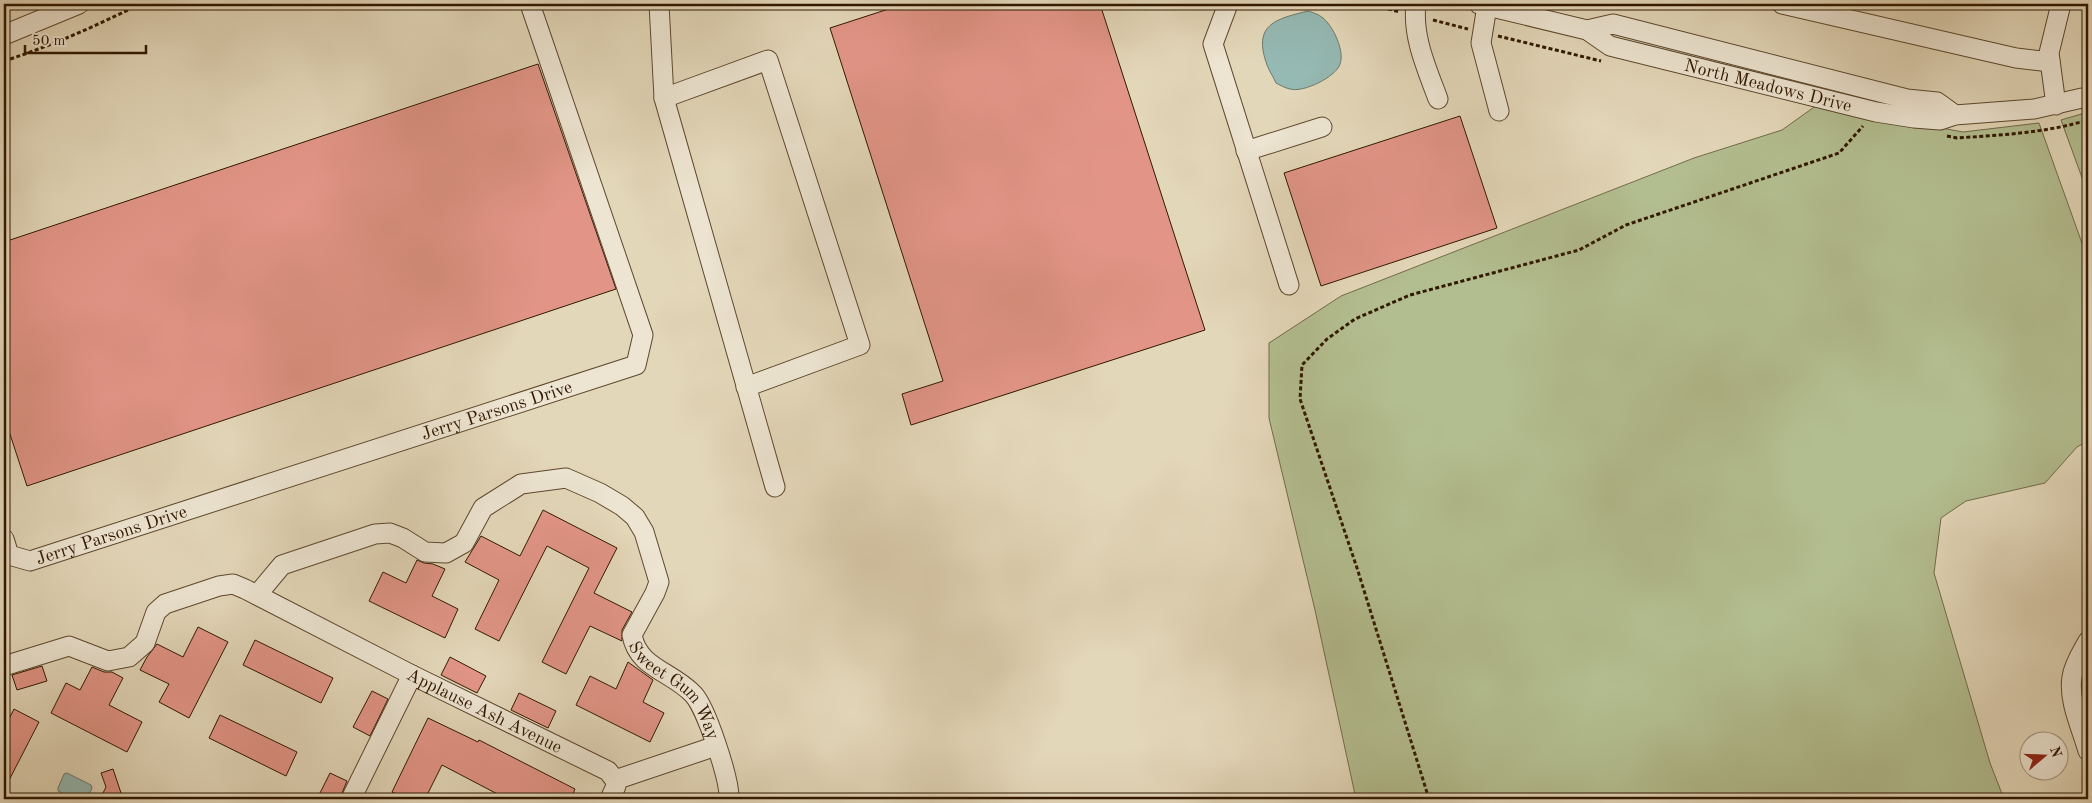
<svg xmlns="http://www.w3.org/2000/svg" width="2092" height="803" viewBox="0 0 2092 803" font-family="'Old Standard TT',serif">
<rect width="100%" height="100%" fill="#e3d7b9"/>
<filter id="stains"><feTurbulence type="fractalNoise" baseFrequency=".004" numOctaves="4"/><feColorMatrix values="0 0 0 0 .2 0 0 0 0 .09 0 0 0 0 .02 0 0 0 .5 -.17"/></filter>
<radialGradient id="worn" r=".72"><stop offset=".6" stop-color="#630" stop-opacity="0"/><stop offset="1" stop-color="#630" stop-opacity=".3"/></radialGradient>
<g fill="#b3be90" stroke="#726b48">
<polygon points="1817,105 1963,132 2039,123 2088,260 2088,441 2077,447 2045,483 1966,501 1941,518 1934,573 1990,763 2004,799 1356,799 1315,610 1269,418 1269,343 1341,296 1694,158 1782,130"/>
<polygon points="2088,112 2088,194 2061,120"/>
</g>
<g fill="#95b9b3" stroke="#6d796b">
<path d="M1308,11c6,2 10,3 15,7 10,8 22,33 17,46 -4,13 -37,29 -50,25 -5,-1 -10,-4 -14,-6 -3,-7 -7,-12 -9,-18 -15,-41 9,-46 41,-54z"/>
<polygon points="67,773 91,785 92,788 87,799 75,799 58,791 58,788 64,774"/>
</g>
<g fill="#e29587" stroke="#311800">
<polygon points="904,4 1100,4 1205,330 911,425 902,394 943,381 830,28"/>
<polygon points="538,64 616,289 27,486 4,416 4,242"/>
<polygon points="1460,116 1497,228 1321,286 1284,173"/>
<polygon points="543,510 617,548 594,593 632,612 622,630 622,641 590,626 566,674 542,662 589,568 547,546 499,641 475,629 499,580 465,562 481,536 520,556"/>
<polygon points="417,560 424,563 433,564 445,569 432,596 458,609 445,638 369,601 383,572 406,583"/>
<polygon points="198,627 228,642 189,718 159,702 169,684 140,670 147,657 157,644 183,657"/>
<polygon points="255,640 333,678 321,703 243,665"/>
<polygon points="450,657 486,676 477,693 441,675"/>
<polygon points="628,662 653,680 643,702 664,713 650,742 576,705 590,676 616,689"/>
<polygon points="42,666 47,681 17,690 12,675"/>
<polygon points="92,667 104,672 112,672 123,678 109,705 142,722 127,752 51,713 66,683 80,690"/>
<polygon points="372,691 388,699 370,736 353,727"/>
<polygon points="519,693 556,711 548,728 511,710"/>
<polygon points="14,709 39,722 4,790 4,729"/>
<polygon points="220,715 297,752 286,776 209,738"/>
<polygon points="428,718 478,742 479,740 575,789 571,799 507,799 442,765 425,799 407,799 392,792"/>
<polygon points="113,769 123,799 100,799 106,787 101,773"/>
<polygon points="330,773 347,781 340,798 317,799"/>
</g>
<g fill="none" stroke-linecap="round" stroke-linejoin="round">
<g stroke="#5e482e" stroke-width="21">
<g id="minor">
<polyline points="659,4 664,98 775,487"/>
<polyline points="1228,4 1213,44 1289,285"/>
<path d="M1416,4c-4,33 11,65 22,95"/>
<path id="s1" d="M1479,4l108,26 23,16 266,66 38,6 26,2 15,-5 79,-6 48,-11h6"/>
<polyline points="1782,4 2016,58 2050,62"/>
<polyline points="1487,6 1481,43 1499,111"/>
<polyline points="1587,30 1613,24 1907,99 1937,102 1955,115"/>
<polyline points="4,35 79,4"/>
<polyline points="664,98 768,60 860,345 746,387"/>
<polyline points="2056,105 2049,53 2061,4"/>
<polyline points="1246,151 1322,127"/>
<path id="s2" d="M4,539l5,16 21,6 606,-196 7,-30 -113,-331"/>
<path id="s3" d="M257,595l25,-30 93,-31 15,-1 13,5 22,14 21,1 18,-10 19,-35 38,-24 45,-6 34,15 22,13 13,11 9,15 15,50 -4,11 -23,42c6,33 39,36 61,59 13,13 37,86 36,105"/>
<path d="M2088,641c-6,11 -14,23 -16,36 -4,24 10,52 16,74"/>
<path id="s4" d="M4,666l65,-20 39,15 21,-4 16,-14 11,-31 9,-8 54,-18 14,-2 12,5 167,86 196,96 7,9"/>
<polyline points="615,780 716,746"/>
<polyline points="351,799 412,675"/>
<polyline points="610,799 616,786 615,780"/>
</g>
</g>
<g stroke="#311800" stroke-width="3" stroke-dasharray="4 2.5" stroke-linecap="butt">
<polyline points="1369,4 1400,12"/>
<polyline points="1433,20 1468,29"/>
<polyline points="1498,36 1601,61"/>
<path d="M4,61c47,-15 92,-35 136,-57"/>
<path d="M1947,136l10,2c44,-3 88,-5 131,-18"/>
<polyline points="1429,799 1357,568 1300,399 1302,365 1327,339 1355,319 1410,295 1579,250 1626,225 1839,153 1863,126"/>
</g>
<use href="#minor" stroke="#ede5d2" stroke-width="19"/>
</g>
<g text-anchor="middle" stroke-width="4" stroke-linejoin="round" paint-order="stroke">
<g font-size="18" fill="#311800" stroke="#ede5d2">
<text dy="6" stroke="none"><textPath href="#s1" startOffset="302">North Meadows Drive</textPath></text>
<text dy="6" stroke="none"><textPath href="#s2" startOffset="529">Jerry Parsons Drive</textPath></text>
<text dy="6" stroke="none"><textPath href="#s2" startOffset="124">Jerry Parsons Drive</textPath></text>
<text dy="6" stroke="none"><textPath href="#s3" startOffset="645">Sweet Gum Way</textPath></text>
<text dy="6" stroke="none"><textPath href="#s4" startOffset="550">Applause Ash Avenue</textPath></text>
</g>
</g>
<rect width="2092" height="803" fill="none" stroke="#e3d7b9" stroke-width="20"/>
<rect x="5" y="5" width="2082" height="793" fill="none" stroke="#311800" stroke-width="2.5"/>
<rect x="10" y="10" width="2072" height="783" fill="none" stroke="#311800"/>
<g transform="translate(2044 756) rotate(71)"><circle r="24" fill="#ede5d2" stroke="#a2937e"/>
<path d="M0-4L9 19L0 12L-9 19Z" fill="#8f2418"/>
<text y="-8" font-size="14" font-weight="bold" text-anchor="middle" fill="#311800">N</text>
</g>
<path d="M25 45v8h121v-8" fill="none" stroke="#311800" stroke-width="2.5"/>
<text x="32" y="45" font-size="15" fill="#311800" stroke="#ede5d2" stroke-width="4" paint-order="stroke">50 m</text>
<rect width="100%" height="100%" filter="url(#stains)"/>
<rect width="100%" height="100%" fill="url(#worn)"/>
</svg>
